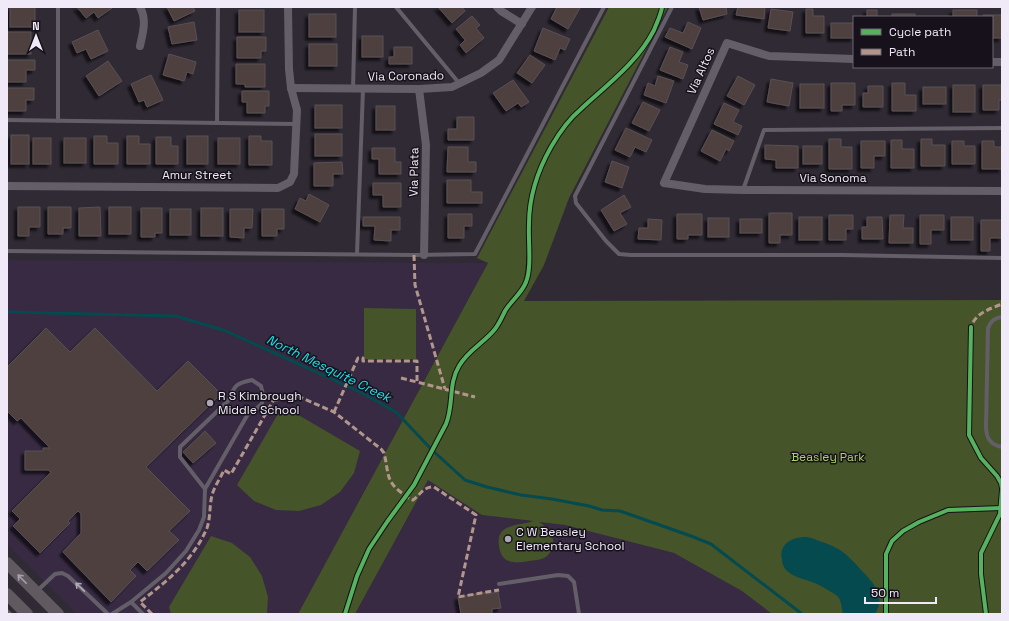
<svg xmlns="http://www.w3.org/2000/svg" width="1009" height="621" viewBox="0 0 1009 621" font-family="'Space Grotesk',sans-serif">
<defs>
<filter id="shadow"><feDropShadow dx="-3.5" dy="3.5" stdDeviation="1" flood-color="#0009"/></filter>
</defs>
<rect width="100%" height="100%" fill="#302a35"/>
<g fill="#372a42">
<polygon points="7,260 488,263 298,614 77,614 7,544"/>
<polygon points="428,479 482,515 565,525 674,553 742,591 772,614 355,614"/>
</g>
<g fill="#465429">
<path d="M609,7h59l-99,191 -25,67 -20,36 478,-1v314h-230l-30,-23 -68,-38 -109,-28 -26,-3c13,7 22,25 5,36 -4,2 -10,2 -15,3 -14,3 -28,3 -30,-15 -4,-23 21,-20 34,-25l-51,-6 -54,-35 -73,134h-57l190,-351 -11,-5z"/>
<polygon points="364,308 416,309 416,359 364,359"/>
<polygon points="290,410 360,451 354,473 340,492 321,505 299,511 276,510 254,501 237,485 279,412"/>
<polygon points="211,536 232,543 250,557 262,576 268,597 267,614 171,614 169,607"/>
</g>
<path fill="#044a4f" d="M804,537c6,0 10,2 15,4 22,7 28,13 43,30 12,12 24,26 13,43h-32c-2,-7 -1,-15 -7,-19 -6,-4 -13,-8 -19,-11 -12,-6 -35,-7 -35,-25 -1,-3 -1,-6 0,-9 4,-10 12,-12 22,-13z"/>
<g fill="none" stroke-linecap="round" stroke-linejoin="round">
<polyline stroke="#044a4f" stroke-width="3" points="7,312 176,316 226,331 360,392 396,412 431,449 465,480 487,487 521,495 552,499 589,506 602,510 620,511 691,536 711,544 802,614"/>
</g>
<g fill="#4f4040" stroke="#595053" filter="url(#shadow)">
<rect x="10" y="7" width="25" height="20"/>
<polygon points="77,7 111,7 112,8 98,18 94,12 86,18"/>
<polygon points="167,7 193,7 195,11 174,21"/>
<polygon points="438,7 462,7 465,11 452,23"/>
<polygon points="557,7 577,7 580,8 568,29 551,19"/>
<polygon points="699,7 726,7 727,14 703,20"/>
<polygon points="738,7 765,7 764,19 736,15"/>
<polygon points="771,9 793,12 790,31 768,28"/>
<polygon points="806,9 813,9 813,16 824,16 824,33 806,33"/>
<rect x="239" y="10" width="25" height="22"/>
<rect x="867" y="10" width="10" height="7"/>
<rect x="953" y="10" width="24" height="7"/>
<rect x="309" y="14" width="27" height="23"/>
<rect x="892" y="14" width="23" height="3"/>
<polygon points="983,15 1002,15 1002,38 992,38 992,17 983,17"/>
<polygon points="472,16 480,25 476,28 484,38 466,53 460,45 465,40 456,29"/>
<polygon points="194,22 197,40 172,44 168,27"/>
<polygon points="688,22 701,28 692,49 665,37 670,28 683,33"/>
<rect x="831" y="23" width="23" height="15"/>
<polygon points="543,28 570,39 565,50 560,48 555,60 534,51"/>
<polygon points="98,30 108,51 91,59 86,49 77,53 72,42"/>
<rect x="7" y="32" width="24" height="22"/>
<rect x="362" y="36" width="21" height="21"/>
<polygon points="237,37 266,37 266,51 261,51 261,58 237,58"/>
<rect x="309" y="44" width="28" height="22"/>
<polygon points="394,47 412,47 412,64 389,64 389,57 394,57"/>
<polygon points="670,47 683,52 679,62 688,65 683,79 660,70"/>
<polygon points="169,54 196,62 193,74 187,72 184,81 163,75"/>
<polygon points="530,55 545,65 532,83 517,73"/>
<polygon points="7,60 35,60 35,70 26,70 26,82 7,82"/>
<polygon points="108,61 122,81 99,96 86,76"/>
<polygon points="236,64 265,64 265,87 245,87 245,84 236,84"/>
<polygon points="151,75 163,100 147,107 144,100 139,102 131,84"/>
<polygon points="658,76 674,81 666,103 644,95 648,83 655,86"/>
<polygon points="738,76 755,85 744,105 727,96"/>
<polygon points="771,79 793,83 789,106 767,102"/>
<polygon points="513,80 529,102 521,107 518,103 506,111 493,93"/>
<polygon points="831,83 855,83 855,105 842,105 842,111 831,111"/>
<polygon points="892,83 905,83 905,95 916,95 916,111 892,111"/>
<rect x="800" y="84" width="24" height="24"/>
<rect x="953" y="85" width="22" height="27"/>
<polygon points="983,85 1002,85 1002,100 999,100 999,110 983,110"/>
<polygon points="868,86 883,86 883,107 863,107 863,93 868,93"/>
<rect x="923" y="87" width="23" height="17"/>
<polygon points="7,88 34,88 34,100 26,100 26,111 7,111"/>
<polygon points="242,91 269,91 269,106 265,106 265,113 247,113 247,102 242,102"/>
<polygon points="643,102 660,110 649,131 632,123"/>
<polygon points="724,103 739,110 733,122 742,126 738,135 714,124"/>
<rect x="315" y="105" width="27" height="23"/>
<rect x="376" y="106" width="19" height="24"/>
<polygon points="457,117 474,117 474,140 448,140 448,129 457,129"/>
<polygon points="626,128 652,140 646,152 635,147 630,157 615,150"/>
<polygon points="712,130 734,141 729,151 726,149 720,161 701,151"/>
<rect x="315" y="134" width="27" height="22"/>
<rect x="11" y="135" width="18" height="29"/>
<polygon points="94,136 107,136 107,143 118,143 118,164 94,164"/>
<polygon points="127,136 139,136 139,144 150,144 150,164 127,164"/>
<rect x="187" y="136" width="21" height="28"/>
<polygon points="249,136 261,136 261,141 272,141 272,165 249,165"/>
<polygon points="156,137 171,137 171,146 178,146 178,164 156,164"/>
<rect x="33" y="138" width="18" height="26"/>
<rect x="64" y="138" width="22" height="25"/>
<rect x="218" y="138" width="22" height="26"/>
<polygon points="829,139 841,139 841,147 852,147 852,169 829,169"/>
<polygon points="921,139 932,139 932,145 945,145 945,166 921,166"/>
<polygon points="891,140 902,140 902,149 914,149 914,168 891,168"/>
<polygon points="861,141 885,141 885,156 874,156 874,168 861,168"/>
<polygon points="952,141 964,141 964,146 975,146 975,164 952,164"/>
<polygon points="982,141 994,141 994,147 1002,147 1002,169 982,169"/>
<polygon points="765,145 798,146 798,168 776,168 776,160 765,159"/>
<rect x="803" y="146" width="19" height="18"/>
<polygon points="448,147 468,147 468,162 476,162 476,172 447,172"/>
<polygon points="372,148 395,148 395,162 401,162 401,174 379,174 379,159 372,159"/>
<polygon points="612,161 629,167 622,188 605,182"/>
<polygon points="342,162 343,174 333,174 333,186 314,186 314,163"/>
<polygon points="447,180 471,180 471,192 482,192 482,203 447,203"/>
<polygon points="373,183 401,183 401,207 383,207 383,195 373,195"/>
<polygon points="309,194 329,205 320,222 295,209 300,198 306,201"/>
<polygon points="624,195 631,207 620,213 627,224 614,231 601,210"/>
<polygon points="18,207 40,207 40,227 29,227 29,236 18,236"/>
<polygon points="48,207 71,207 71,228 63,228 63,234 48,234"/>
<polygon points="100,207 101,236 79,236 79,208"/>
<rect x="109" y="207" width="22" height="27"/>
<polygon points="141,208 162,208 162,233 155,233 155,237 141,237"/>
<rect x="201" y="208" width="22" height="28"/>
<rect x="170" y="209" width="21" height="26"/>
<polygon points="230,209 253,209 252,228 244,228 244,238 230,237"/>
<polygon points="262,209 284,209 284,229 277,229 277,236 262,236"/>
<polygon points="769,213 792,213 792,235 780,235 780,243 769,243"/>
<polygon points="448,214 472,214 472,226 464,226 464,238 448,238"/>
<polygon points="677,214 702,214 702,235 688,235 688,239 677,239"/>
<polygon points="829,215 853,215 853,229 846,229 846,240 829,240"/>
<polygon points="890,215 904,215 903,228 913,228 913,243 889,243"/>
<polygon points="920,215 944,215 944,230 931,230 931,244 920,244"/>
<polygon points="363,217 400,217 400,230 391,230 391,241 374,240 375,226 363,226"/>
<rect x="799" y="217" width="23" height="23"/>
<polygon points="867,217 882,217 883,239 862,239 862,227 867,227"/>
<rect x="951" y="217" width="22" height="23"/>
<rect x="708" y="218" width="21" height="19"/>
<polygon points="648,219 662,220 661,240 638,239 639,228 648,228"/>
<rect x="740" y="219" width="22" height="14"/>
<polygon points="981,220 1002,220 1002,238 990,238 990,251 981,251"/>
<polygon points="46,328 70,352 95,328 157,391 188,361 221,394 146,467 190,511 169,531 179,540 147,571 138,562 130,570 136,576 111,602 63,552 81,533 81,514 78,511 68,521 70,523 40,553 13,526 20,519 12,511 51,472 48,470 25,470 25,451 43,451 43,448 50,448 21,418 17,421 7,411 7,367"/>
<polygon points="205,431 216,443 193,463 183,452"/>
<polygon points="488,592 488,594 498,592 501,608 492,609 492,614 461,614 458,597"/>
</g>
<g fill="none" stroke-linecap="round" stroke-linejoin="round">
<g stroke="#635e68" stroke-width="4">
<polyline points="396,7 459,83"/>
<polyline points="672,7 575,196 576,203 606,241 619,254 631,255 842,255 1002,258"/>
<polyline points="353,89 355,7"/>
<polyline points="7,120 296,124"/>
<polyline points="58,121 58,7"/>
<polyline points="217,123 218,7"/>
<polyline points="743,190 764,130 1002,128"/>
<polyline points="7,251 414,255 475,254 604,7"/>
<polyline points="357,254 363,89"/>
<path d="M1002,317c-8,1 -11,4 -14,11l-2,98c0,12 4,19 16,21"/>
<polyline points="499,584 558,575 568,576 574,582 579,614"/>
<polyline points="37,591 55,574 62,573 68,576 108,614"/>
<path d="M131,602l35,-29 20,-22 13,-21 5,-13 1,-28 43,-75c15,-9 18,-11 13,-28l-9,-6c-15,3 -18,5 -23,20l-49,47v10l25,32"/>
<polyline points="7,611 10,614"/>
<polyline points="112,614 131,602 143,614"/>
</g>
<g stroke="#635e68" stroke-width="8">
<path d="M140,7c7,13 3,25 0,39"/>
<polyline points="497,7 501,11 522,24"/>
<polyline points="854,59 769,56 727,43 664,183 705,189 743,190 1002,191"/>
<polyline points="992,62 1002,62"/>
<polyline points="291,88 419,89 452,87 481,73 499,60 532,7"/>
<polyline points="419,89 426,145 424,255"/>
<polyline points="7,186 278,188 290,182 294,174 297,110 291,88 289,69 288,7"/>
</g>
<g stroke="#605960" stroke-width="12">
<polyline points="7,563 58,614"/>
<polyline points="7,594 27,614"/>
</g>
<g stroke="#b2968c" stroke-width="3" stroke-dasharray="6 3" stroke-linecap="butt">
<polyline points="414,255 415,285 445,389"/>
<path d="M971,331c0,-16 18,-22 31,-27"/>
<polyline points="401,378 417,382"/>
<polyline points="334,412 358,358 363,358 363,361 417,361 417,382 475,397"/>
<path d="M152,614l-12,-12c27,-21 53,-41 67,-74 4,-12 2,-25 6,-36 3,-8 8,-15 11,-22l7,4 42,-73 22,-6 39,17 47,37 3,4c5,19 1,28 18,40 4,3 6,6 11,7 7,-5 11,-14 21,-13l42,28 -18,82 41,-7"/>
</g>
<g stroke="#16111a" stroke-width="6">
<g id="cycleway">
<polyline points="971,327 969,435 981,458 997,476 1001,483 1002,488"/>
<path d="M345,614l12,-38 12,-27 18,-27 27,-37 32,-61c8,-19 2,-40 13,-58 9,-16 25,-23 36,-37 4,-5 7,-12 10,-18 6,-10 17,-18 21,-29 6,-15 2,-41 3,-58 0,-26 9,-54 22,-77 8,-14 18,-28 30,-38 27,-25 56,-46 73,-79 3,-8 7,-15 8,-23"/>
<polyline points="886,614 886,554 892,541 903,531 919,522 948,510 1001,508"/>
<polyline points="986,614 981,574 981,553 1000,514 1002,490"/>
</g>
</g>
<use href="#cycleway" stroke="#56b35d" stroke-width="4"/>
</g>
<defs><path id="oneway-shaft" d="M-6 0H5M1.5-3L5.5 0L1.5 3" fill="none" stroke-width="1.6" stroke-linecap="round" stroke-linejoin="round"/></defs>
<use stroke="#a8a1ac" href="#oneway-shaft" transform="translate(22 579) rotate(-135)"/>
<use stroke="#b1aab7" href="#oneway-shaft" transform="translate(80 587) rotate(-136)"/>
<g fill="#ada6b3" stroke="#16111a" stroke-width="1.5">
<circle cx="210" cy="403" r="4"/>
<circle cx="508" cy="539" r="4"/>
</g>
<g text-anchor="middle" stroke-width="3" stroke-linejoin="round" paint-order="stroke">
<g font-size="12" fill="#f0e9f7" stroke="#16111a">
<text transform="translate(701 71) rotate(-66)" y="4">Via Altos</text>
<text transform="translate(406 76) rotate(-1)" y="4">Via Coronado</text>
<text transform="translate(414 172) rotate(-89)" y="4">Via Plata</text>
<text x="197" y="179">Amur Street</text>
<text x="833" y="182">Via Sonoma</text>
</g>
<g font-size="12" fill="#f0e9f7" stroke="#16111a" text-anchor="start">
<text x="218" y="400">R S Kimbrough<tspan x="218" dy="14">Middle School</tspan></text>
<text x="516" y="536">C W Beasley<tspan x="516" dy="14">Elementary School</tspan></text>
</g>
<g font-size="12" fill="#add46a" stroke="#16111a">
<text x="828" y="461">Beasley Park</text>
</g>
<g font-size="13" font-style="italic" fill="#17e4f0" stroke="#16111a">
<text transform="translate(329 368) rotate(26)" y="5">North Mesquite Creek</text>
</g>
</g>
<rect width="1009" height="621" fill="none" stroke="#f0e9f7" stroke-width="16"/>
<rect x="853" y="16" width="140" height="52" fill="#16111a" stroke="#6d6772"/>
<rect x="861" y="29" width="20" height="6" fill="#56b35d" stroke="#6d6772"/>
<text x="889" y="36" font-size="12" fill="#f0e9f7">Cycle path</text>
<rect x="861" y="49" width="20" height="6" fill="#b2968c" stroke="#6d6772"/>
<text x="889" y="56" font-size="12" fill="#f0e9f7">Path</text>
<g transform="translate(36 36)" stroke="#16111a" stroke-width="3" paint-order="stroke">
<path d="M0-3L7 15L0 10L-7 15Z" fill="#f0e9f7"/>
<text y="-6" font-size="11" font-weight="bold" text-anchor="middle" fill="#f0e9f7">N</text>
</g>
<path d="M865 597v6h71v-6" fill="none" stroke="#f0e9f7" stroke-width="2"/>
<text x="871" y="597" font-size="12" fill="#f0e9f7" stroke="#16111a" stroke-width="3" paint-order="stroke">50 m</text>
</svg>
